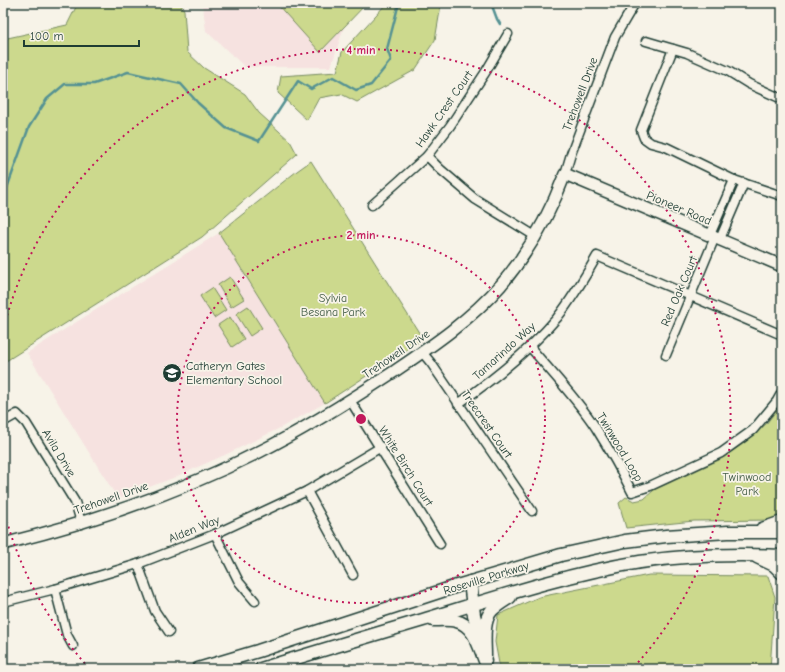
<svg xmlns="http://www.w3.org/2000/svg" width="785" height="672" viewBox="0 0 785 672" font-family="'Comic Neue',sans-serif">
<rect width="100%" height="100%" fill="#f7f3e8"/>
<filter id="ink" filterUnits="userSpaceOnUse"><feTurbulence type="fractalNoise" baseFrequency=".025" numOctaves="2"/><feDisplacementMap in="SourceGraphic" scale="8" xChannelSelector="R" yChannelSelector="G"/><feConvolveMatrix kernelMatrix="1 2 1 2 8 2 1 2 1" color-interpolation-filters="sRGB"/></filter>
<g filter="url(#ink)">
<g fill="#f6e2e0">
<polygon points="197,3 276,3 344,27 331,67 245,67 206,31 203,7"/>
<polygon points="219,233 325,403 280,428 227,454 173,478 118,499 27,353"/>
</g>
<g fill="#ccd98d" stroke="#768b60">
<polygon points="78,3 180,3 184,10 187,52 204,68 245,94 259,113 290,141 297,154 202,237 6,361 3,361 3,39 67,25"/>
<polygon points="276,3 367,3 320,52"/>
<polygon points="387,3 445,3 441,5 435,40 415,70 357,102 341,94 319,98 307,120 278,93 281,76 337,72 342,52"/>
<polygon points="311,161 423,339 325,403 219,233 297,171"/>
<polygon points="230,277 244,299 231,307 218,285"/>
<polygon points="212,288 226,310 214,318 200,296"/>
<polygon points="248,306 262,328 250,336 236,314"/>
<polygon points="230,317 244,339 232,347 218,325"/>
<polygon points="782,403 782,516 773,520 694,521 626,528 619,503 626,497 634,501 644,499 654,490 721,459 747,441 766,424"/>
<polygon points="649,575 768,576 775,597 770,669 500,669 495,642 498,615 539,597"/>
</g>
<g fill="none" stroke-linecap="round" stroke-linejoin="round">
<g stroke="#559293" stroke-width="2.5">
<polyline points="491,3 497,19 500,24"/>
<polyline points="3,199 29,127 47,99 65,84 94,84 128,72 181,84 198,103 226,128 259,141 298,81 311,89 333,77 356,90 371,85 391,60 387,49 399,3"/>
</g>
<g stroke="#1f3d34" stroke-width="11">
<g id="street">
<polyline points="646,41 687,53 728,71 749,84 782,99"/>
<polyline points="673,49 641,130 644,138 651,143 666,147 734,180 782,196"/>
<polyline points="427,156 440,169 475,199 535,236"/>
<polyline points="565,174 571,154 615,37 635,3"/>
<polyline points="372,205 427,156 450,126 485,73 508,34"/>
<polyline points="710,235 734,180"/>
<polyline points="720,239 744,183"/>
<path d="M530,347c22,26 47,52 66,81 13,21 25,42 36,64l18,-6 71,-33 32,-23 24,-29 5,-9"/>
<polyline points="422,352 431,363 532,511"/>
<polyline points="666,355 715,237"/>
<polyline points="350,400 440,544"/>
<path d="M458,404c36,-25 70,-52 99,-86 15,-19 28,-41 40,-62l185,79"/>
<polyline points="3,422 17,414 26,423 75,502 81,522"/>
<polyline points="307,491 353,575"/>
<polyline points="215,534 239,582 255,601"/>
<polyline points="138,564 155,611 169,632"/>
<polyline points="55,589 67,635 73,646"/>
<polyline points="3,602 55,589 138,564 215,534 307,491 381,447"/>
</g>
</g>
<g stroke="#1f3d34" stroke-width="14">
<path id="secondary" d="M3,544c89,-22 175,-51 256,-92 48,-24 92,-52 136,-81 38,-26 75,-51 106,-86 27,-32 49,-71 64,-111l217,92"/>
</g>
<g stroke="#1f3d34" stroke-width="15">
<g id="primary">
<polyline points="762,529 782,522"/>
<polyline points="757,557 774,565 782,573"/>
<polyline points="470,582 474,615 480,638"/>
<path d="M433,620c7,0 16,-1 23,1 18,4 23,25 29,40"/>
<path d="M485,656c0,-14 -3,-35 7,-46 5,-5 12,-9 18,-13"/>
<polyline points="198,669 258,651 457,586 561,555 625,541 666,536 728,532 782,532"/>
<path d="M261,669c54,-17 108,-33 162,-49 71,-22 143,-46 217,-58 47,-7 95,-8 142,-6"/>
</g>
</g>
<use href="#street" stroke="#f7f3e8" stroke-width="8"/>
<use href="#secondary" stroke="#f7f3e8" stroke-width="11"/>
<use href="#primary" stroke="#f7f3e8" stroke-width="12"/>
</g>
</g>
<g fill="none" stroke="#c2185b" stroke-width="2" stroke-dasharray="2 4">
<circle cx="361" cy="419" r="184"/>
<path d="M89 668A369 369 0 0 1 4 511M4 327A369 369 0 1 1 633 668"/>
</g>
<defs>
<g id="school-disc" transform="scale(1)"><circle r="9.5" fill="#1f3d34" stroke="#f7f3e8"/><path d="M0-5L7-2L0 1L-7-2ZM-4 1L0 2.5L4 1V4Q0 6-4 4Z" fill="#fff"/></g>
</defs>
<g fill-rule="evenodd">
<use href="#school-disc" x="172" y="373"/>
</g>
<g text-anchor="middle" stroke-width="3.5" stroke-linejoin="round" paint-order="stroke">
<g font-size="12" fill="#1f3d34" stroke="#f7f3e8">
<text transform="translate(580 94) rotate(-69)" y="4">Trehowell Drive</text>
<text transform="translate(444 109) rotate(-55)" y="4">Hawk Crest Court</text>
<text transform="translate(679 208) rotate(23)" y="4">Pioneer Road</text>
<text transform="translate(679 291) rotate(-67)" y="4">Red Oak Court</text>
<text transform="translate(504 351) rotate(-42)" y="4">Tamarindo Way</text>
<text transform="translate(396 354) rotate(-34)" y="4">Trehowell Drive</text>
<text transform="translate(487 424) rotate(55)" y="4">Treecrest Court</text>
<text transform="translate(620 447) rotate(59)" y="4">Twinwood Loop</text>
<text transform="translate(59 453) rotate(59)" y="4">Avila Drive</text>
<text transform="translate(406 466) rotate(58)" y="4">White Birch Court</text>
<text transform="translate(111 498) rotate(-19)" y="4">Trehowell Drive</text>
<text transform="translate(194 529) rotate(-22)" y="4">Alden Way</text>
<text transform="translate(486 578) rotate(-17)" y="4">Roseville Parkway</text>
</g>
<g font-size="12" fill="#425c46" stroke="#f7f3e8">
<text x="333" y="302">Sylvia<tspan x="333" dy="14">Besana Park</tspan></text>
<text x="747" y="481">Twinwood<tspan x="747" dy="14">Park</tspan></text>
</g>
<g font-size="12" fill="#1f3d34" stroke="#f7f3e8" text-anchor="start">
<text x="186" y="370">Catheryn Gates<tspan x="186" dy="14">Elementary School</tspan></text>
</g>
</g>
<circle cx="361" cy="419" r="6" fill="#c2185b" stroke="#f7f3e8" stroke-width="2"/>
<g font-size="12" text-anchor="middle" font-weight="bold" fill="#c2185b" stroke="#f7f3e8" stroke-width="3.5" stroke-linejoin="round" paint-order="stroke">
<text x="361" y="54">4 min</text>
<text x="361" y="239">2 min</text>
</g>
<rect width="785" height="672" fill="none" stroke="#f7f3e8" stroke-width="16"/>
<rect x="8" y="8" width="769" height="656" fill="none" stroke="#1f3d34" stroke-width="1.5" filter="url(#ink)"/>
<path d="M24 40v6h115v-6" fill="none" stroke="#1f3d34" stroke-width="2"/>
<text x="30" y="40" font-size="12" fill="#1f3d34" stroke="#f7f3e8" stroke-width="3" paint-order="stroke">100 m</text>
</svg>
